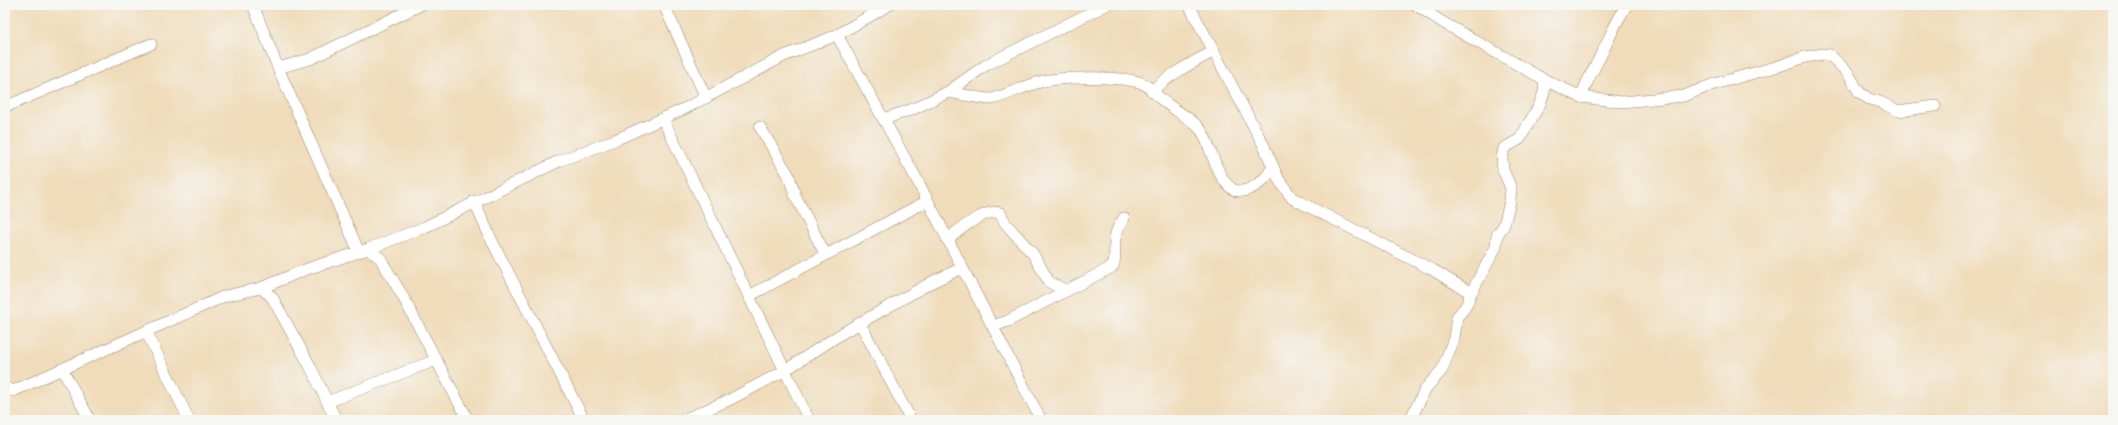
<svg xmlns="http://www.w3.org/2000/svg" width="2118" height="425" viewBox="0 0 2118 425" font-family="Delius,sans-serif">
<rect width="100%" height="100%" fill="#f6f6f2"/>
<filter id="ink" filterUnits="userSpaceOnUse"><feTurbulence type="fractalNoise" baseFrequency=".025" numOctaves="2"/><feDisplacementMap in="SourceGraphic" scale="8" xChannelSelector="R" yChannelSelector="G"/><feConvolveMatrix kernelMatrix="1 2 1 2 8 2 1 2 1" color-interpolation-filters="sRGB"/></filter>
<filter id="wash" filterUnits="userSpaceOnUse"><feTurbulence type="fractalNoise" baseFrequency=".012" numOctaves="4" result="noise"/><feDisplacementMap in="SourceGraphic" scale="16" xChannelSelector="R" yChannelSelector="G"/><feGaussianBlur stdDeviation="0.9" result="paint"/><feColorMatrix in="noise" values="0 0 0 0 0 0 0 0 0 0 0 0 0 0 0 0 0 1.4 0 .05"/><feComposite in="paint" operator="in"/></filter>
<g filter="url(#wash)">
<rect width="100%" height="100%" fill="#f0dcba"/>
</g>
<g filter="url(#ink)">
<g fill="none" stroke-linecap="round" stroke-linejoin="round">
<g stroke="#96836c" stroke-width="12">
<g id="minor">
<polyline points="253,5 278,68 359,252"/>
<polyline points="664,5 706,98"/>
<polyline points="1189,5 1263,144 1279,180 1292,198 1433,270 1471,293"/>
<polyline points="1416,5 1442,22 1545,80 1581,97 1622,102 1684,96 1711,85 1779,66 1805,57 1823,54 1830,55 1848,73 1859,92 1869,99 1880,102 1898,111 1935,106"/>
<polyline points="837,35 916,178 1041,420"/>
<polyline points="278,68 310,59 420,5"/>
<path d="M1152,91c18,-17 40,-28 62,-40"/>
<path d="M948,92c14,2 30,7 44,7 19,-5 37,-16 57,-19 23,-3 72,-4 93,3 7,3 13,11 19,16 12,11 30,18 40,31 11,14 18,70 46,60 13,-5 19,-12 26,-23"/>
<path d="M1581,97c5,-15 13,-28 20,-42 9,-18 15,-34 26,-50"/>
<polyline points="5,107 151,44"/>
<polyline points="663,119 809,420"/>
<polyline points="884,119 913,109 948,92 986,65 1106,5"/>
<polyline points="760,127 789,176 795,195 825,254"/>
<polyline points="474,201 491,239 584,420"/>
<path d="M947,240c12,-10 38,-32 53,-27l6,11 27,30 16,28 18,9"/>
<polyline points="368,249 380,258 402,295 468,420"/>
<polyline points="261,288 307,269 368,249 425,227 559,161 615,140 686,108 784,56 837,35 889,5"/>
<path d="M749,296c59,-32 119,-63 178,-95"/>
<polyline points="860,323 911,420"/>
<path d="M993,326l15,-5 104,-54 2,-3c3,-22 -4,-26 10,-46"/>
<polyline points="146,331 189,420"/>
<polyline points="62,369 90,420"/>
<polyline points="5,388 13,391 225,296 261,288 272,297 310,366 336,420"/>
<polyline points="327,402 436,360"/>
<polyline points="683,420 729,400 784,371 844,332 932,282 962,268"/>
<polyline points="1410,420 1426,388 1442,370 1454,338 1457,317 1466,306 1471,293 1496,247 1497,235 1504,225 1510,201 1511,188 1503,170 1502,158 1504,148 1520,139 1525,130 1540,104 1544,92 1545,80"/>
</g>
</g>
<use href="#minor" stroke="#fff" stroke-width="11"/>
</g>
</g>
<rect width="2118" height="425" fill="none" stroke="#f6f6f2" stroke-width="20"/>
</svg>
